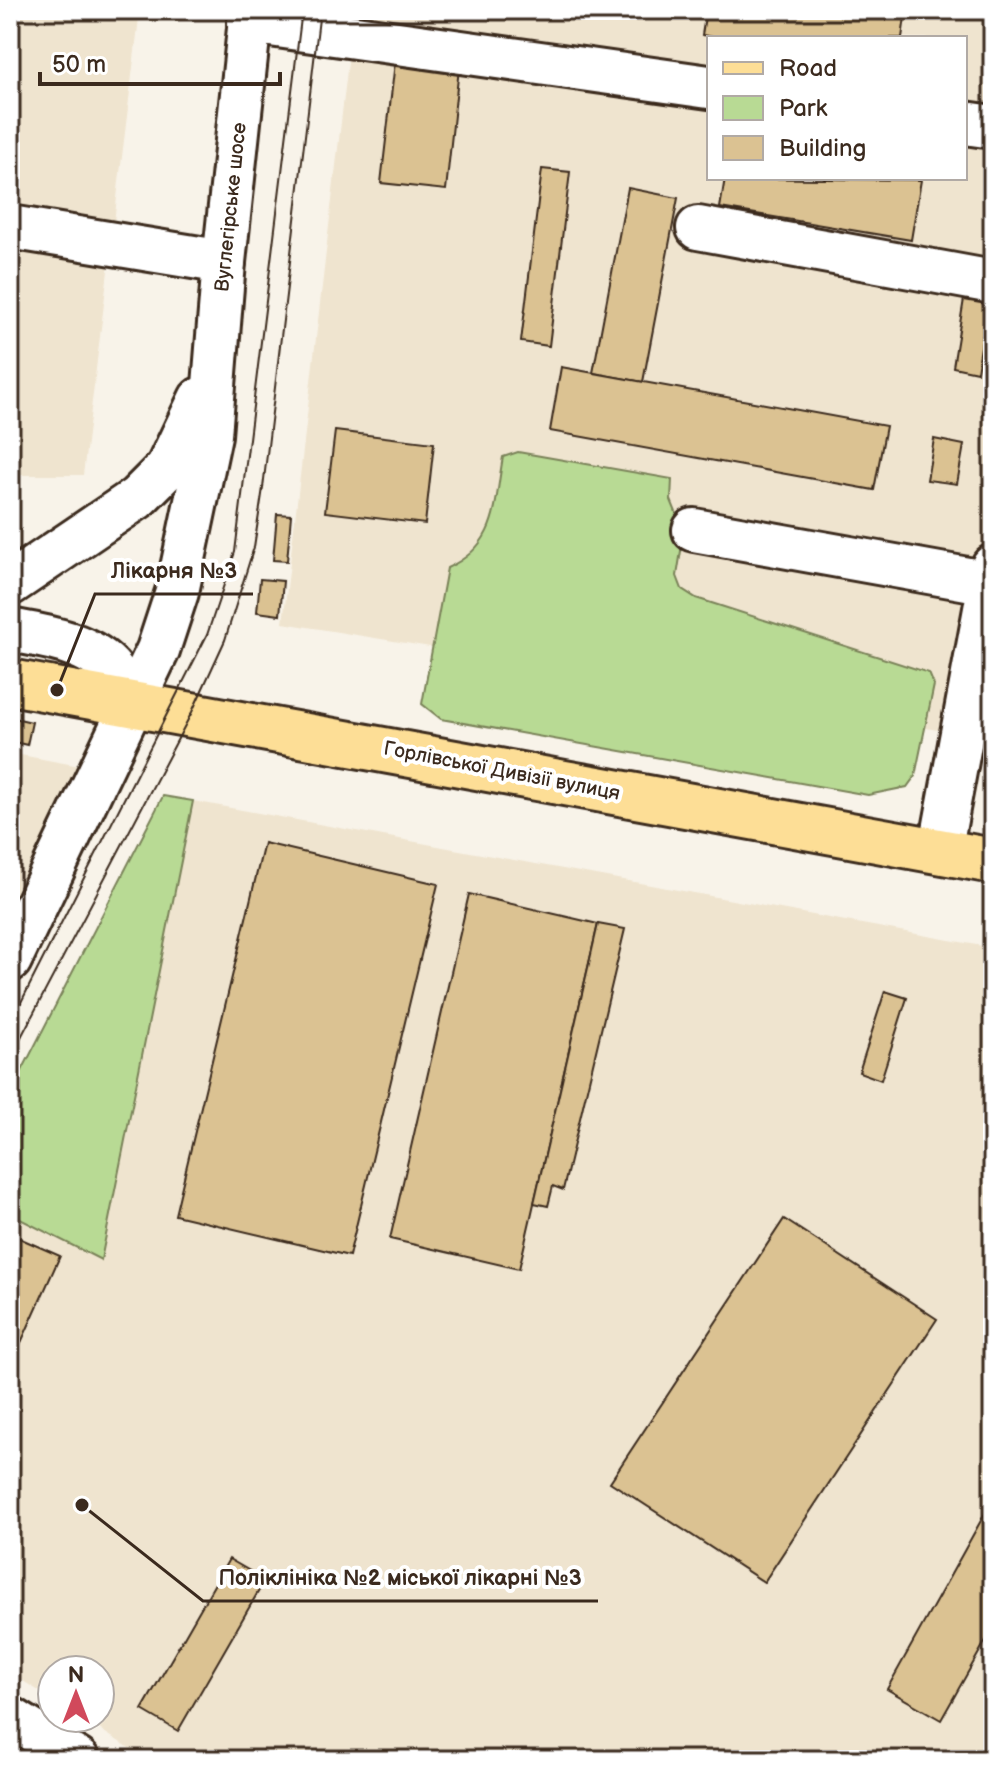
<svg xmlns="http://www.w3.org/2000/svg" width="1003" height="1770" viewBox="0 0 1003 1770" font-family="'Balsamiq Sans',sans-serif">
<rect width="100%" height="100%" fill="#f8f3e9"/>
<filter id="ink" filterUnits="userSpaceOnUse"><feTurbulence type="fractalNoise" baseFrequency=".0125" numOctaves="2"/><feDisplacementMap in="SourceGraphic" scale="16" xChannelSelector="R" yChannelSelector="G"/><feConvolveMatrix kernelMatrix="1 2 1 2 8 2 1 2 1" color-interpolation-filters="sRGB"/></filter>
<g filter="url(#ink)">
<g fill="#efe4cf" fill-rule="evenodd">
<polygon points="10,10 140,10 83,475 10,475"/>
<path d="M354,10h639v729l-710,-116zM709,38h256v140h-256z"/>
<polygon points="10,753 85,767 10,918"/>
<polygon points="193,801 993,948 993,1760 148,1760 82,1718 100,1718 100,1670 52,1670 52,1699 10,1673 10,1214 101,1259"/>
</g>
<g fill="#b8da94" stroke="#7a8259" stroke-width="2">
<path d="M518,452l154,27 -1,21 13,32 -7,44 5,13 14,9 233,75 5,12 -19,91 -8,11 -39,8 -427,-76 -19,-15 25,-136c51,-23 47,-62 56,-111z"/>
<polygon points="163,796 193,801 101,1260 10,1214 10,1094"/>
</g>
<g fill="#dbc292" stroke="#3b2a1e" stroke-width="2">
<polygon points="706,10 906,10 902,38 718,38 702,35"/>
<polygon points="395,62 459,68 446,190 381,183"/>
<polygon points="542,169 570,172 549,346 521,342"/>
<polygon points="725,178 921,180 911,240 720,208"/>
<polygon points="628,188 678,198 643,382 593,373"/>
<polygon points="964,299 988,303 977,372 953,367"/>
<polygon points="561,367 886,426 874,490 550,431"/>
<polygon points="335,431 434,443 425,524 325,512"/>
<polygon points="934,439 964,445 957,484 927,480"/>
<polygon points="277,514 291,515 287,561 273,560"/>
<polygon points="260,579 283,581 280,615 257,612"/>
<polygon points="10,717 32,722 27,745 10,741"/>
<polygon points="264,843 438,884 349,1256 175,1215"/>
<polygon points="469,894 598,924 519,1269 390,1239"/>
<polygon points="598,924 625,929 563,1190 553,1186 548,1206 534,1203"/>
<polygon points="885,991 907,998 881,1080 859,1072"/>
<polygon points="784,1219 937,1319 764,1582 610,1482"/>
<polygon points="10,1234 60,1256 10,1367"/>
<polygon points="993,1499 993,1628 941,1720 887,1689"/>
<polygon points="229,1559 265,1580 178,1731 142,1710"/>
</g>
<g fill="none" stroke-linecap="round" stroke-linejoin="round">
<g stroke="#3b2a1e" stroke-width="48">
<g id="minor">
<polyline points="249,22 709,87"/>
<polyline points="965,123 993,127"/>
<polyline points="10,227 224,262"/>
<polyline points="698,228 993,282"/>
<polyline points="694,530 990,583"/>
<polyline points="10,584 137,498 167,468 200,399"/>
<path d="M10,630c33,6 81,13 103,41 8,10 13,22 19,33"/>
<polyline points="940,852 993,566"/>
<polyline points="10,960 158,650 177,592 210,435 224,262 251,10"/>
<polyline points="10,1718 78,1760"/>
</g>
</g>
<g stroke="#3b2a1e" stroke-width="50">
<polyline id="major" points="10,682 993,861"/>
</g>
<use href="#minor" stroke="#fff" stroke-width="42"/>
<use href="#major" stroke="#fdde96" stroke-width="44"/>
<g stroke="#3b2a1e" stroke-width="2">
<polyline points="10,1024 207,635 235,552 302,10"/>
<polyline points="10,1058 192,712 225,640 254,547 263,488 320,10"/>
<polyline points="10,1742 40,1760"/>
</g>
</g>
</g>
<g text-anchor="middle" stroke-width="8" stroke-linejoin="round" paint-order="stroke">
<g font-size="20" fill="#3b2a1e" stroke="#fff">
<text transform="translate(230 207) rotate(-84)" y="7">Вуглегірське шосе</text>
<text transform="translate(502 770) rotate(11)" y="7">Горлівської Дивізії вулиця</text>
</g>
</g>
<path fill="none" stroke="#3b2a1e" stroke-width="3" d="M57 690L95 594H253M82 1505L203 1601H598"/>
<g fill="#3b2a1e" stroke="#fff" stroke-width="3">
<circle cx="57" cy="690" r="8"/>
<circle cx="82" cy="1505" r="8"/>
</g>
<g font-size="22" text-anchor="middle" font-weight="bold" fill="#3b2a1e" stroke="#fff" stroke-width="8" stroke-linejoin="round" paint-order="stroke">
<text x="174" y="578">Лікарня №3</text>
<text x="400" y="1585">Поліклініка №2 міської лікарні №3</text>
</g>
<rect width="1003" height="1770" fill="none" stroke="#fff" stroke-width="40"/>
<rect x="20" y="20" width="963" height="1730" fill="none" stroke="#3b2a1e" stroke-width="3" filter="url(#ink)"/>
<rect x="707" y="36" width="260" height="144" fill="#ffffff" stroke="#b1aaa5" stroke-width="2"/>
<rect x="723" y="62" width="40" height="12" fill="#fdde96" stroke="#b1aaa5" stroke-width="2"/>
<text x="779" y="76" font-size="24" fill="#3b2a1e">Road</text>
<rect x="723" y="96" width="40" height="24" fill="#b8da94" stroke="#b1aaa5" stroke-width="2"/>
<text x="779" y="116" font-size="24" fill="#3b2a1e">Park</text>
<rect x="723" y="136" width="40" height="24" fill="#dbc292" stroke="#b1aaa5" stroke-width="2"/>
<text x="779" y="156" font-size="24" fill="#3b2a1e">Building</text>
<g transform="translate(76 1694)"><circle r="38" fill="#ffffff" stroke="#b1aaa5" stroke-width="2"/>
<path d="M0-6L14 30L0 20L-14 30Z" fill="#d1495b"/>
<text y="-12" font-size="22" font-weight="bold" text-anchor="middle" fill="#3b2a1e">N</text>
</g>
<path d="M40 72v12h240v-12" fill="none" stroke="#3b2a1e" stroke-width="4"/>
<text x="52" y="72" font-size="24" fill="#3b2a1e" stroke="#ffffff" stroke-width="6" paint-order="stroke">50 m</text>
</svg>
